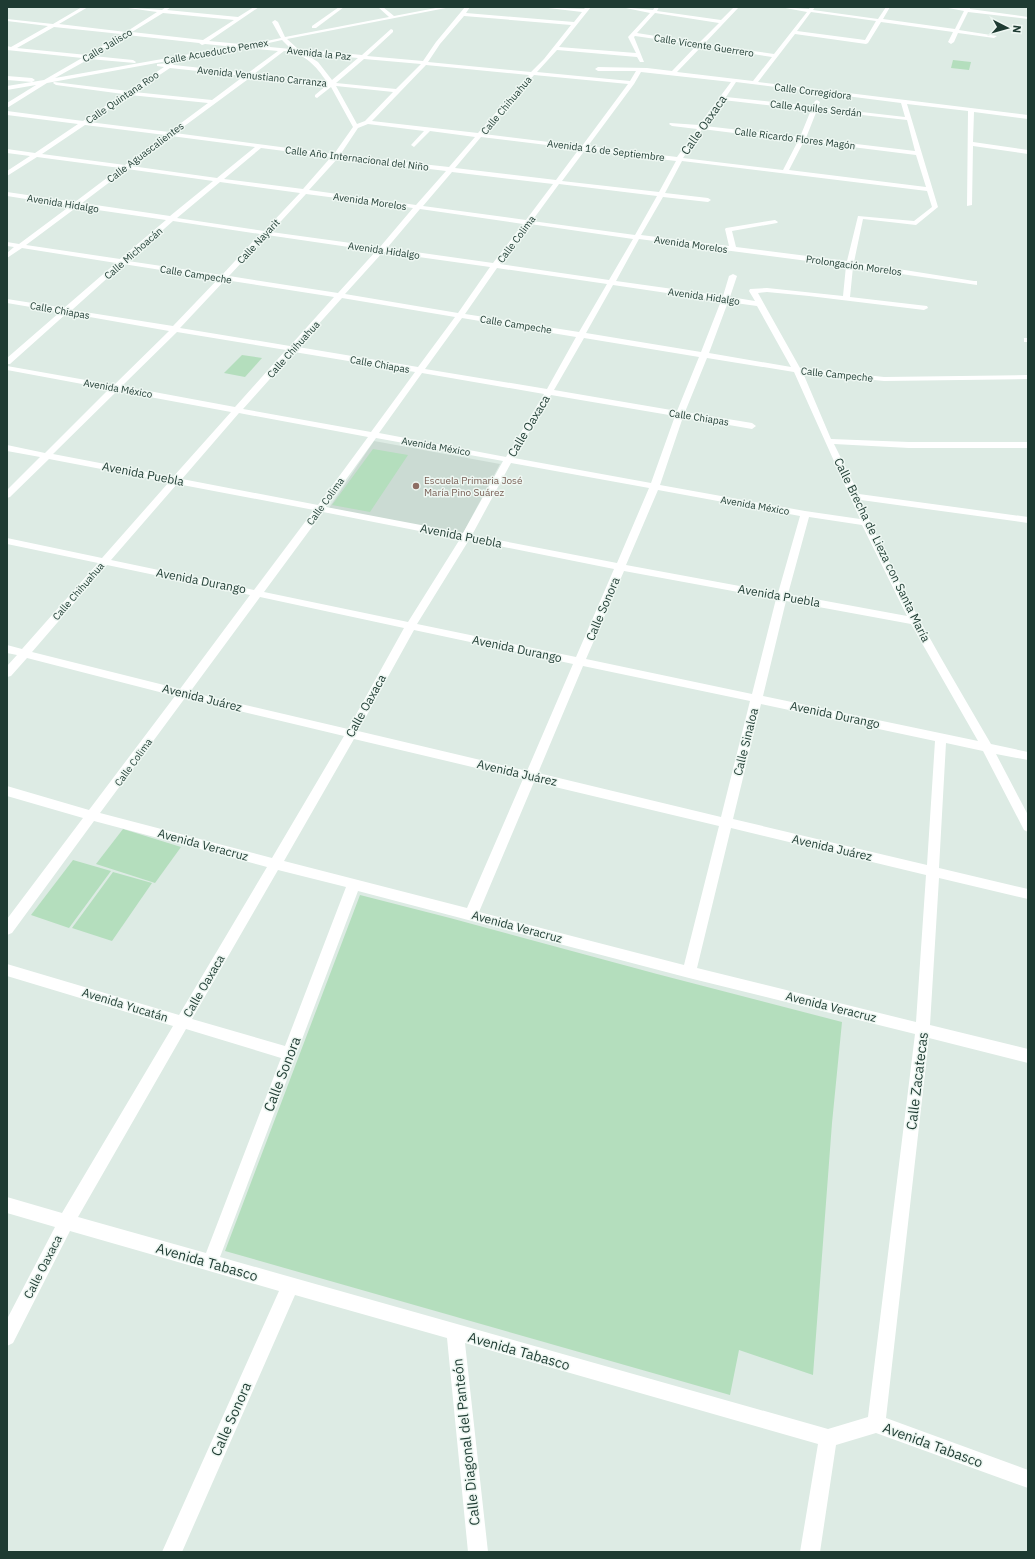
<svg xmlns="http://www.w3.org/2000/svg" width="1035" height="1559" viewBox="0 0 1035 1559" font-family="'IBM Plex Sans',sans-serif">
<rect width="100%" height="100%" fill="#ddebe4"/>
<polygon fill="#cbdbd3" points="374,441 500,464 462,535 329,508"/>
<g fill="#b4debd">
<polygon points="953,60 971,62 969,70 951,68"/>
<polygon points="242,355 262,358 245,377 224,373"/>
<polygon points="373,449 408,455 370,512 332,505"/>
<polygon points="123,829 181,847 155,883 96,864"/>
<polygon points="73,860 111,871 69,928 31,915"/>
<polygon points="113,872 152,883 112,941 72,928"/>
<polygon points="360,895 450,918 657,974 842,1022 832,1123 813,1375 739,1350 730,1395 225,1251"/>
</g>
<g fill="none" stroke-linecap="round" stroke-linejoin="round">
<g fill="#fff" fill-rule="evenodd">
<path d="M82,7h6l-29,17 67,8 31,-20 -36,-5 41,3 4,-3h5l-4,3 71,7 16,-10h5l-50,34 82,8 -9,-9 -22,5 -3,-2 24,-5 -9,-16 3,-2 3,2 7,15 104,-20 -11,-10h5l11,9 47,-9h10l-164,32 11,10 64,6 29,-26 2,1v2l-26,24 56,5 13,-19 29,-35h5l-4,6 108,9 8,-10 -42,-5 44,2 2,-2h5l-32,40 77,6 -8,-16 22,-24 -29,-6 32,3 2,-3h4l-2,4 64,9 13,-13h5l-35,37 70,10 33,-42 -27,-5 29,2 1,-2h5l-2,3 65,9 8,-12h4l-7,12 72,10 9,-18 -21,-4h27v2l58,8v2l-60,-7 -9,18 38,6 -3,2 -36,-5 -4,9 -3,2 -3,-2 5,-10 -72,-10 -13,21 -2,1 -71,-10 -37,48 270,33v4l-54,-7 -1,30 55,8v4l-55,-8 -1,59 -5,1 1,-95 -61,-7 31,103 -22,18 -53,-6 -9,43 120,19h3v4l-124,-18 -3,30 77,9 1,2 -4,2 -115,-14 -42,-4 -9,1 42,75 84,9 144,-2v4l-144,2 -81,-8 28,66 78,3h119v6h-119l-75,-4 25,50 169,23v6l-167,-23c35,85 84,164 130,244l37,8v8l-32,-6 32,61v17l-4,-2 -41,-79 -37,-8 -7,125 89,21v10l-89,-21 -9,147 98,24v14l-99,-25 -43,380 142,52v18l-152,-55 -40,12 -16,107h-20l18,-108 -353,-101 23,209h-20l-21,-214 -152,-43 -113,257h-20l117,-261 -209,-60 -57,112 -6,3v-27l48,-92 -48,-14v-16l55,16 111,-187 -166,-50v-12l172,51 88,-148 -173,-46 -82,112 -5,2v-16l76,-101 -76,-22v-10l82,24 86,-114 -148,-38 -16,18 -4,1v-11l10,-11 -10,-2v-8l15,4 76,-86 -91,-19v-6l95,20 67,-76 -120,-23 -39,38 -3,1v-8l33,-33 -33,-6v-6l38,8 64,-64 -102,-19v-4l107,19 55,-54 -102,-18 -57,51h-3v-6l53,-46 -53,-9v-4l57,9 52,-45 -94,-15 -15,10v-5l7,-6 -7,-1v-4l12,2 51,-38 -63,-10v-4l68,10 45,-34 -83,-11 -30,19v-5l23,-15 -23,-3v-4l28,4 43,-29 -71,-9v-4l76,10 40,-27 -67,-9 -3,-2 1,-1 74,9 36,-24 -7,-1v-2l14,-1 3,2 74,8 30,-22 -73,-7 -3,1 -3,-2 -72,-8 -34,21 40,4 3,2 -1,1 -46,-4 -34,19 175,-31 3,2 -186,34 -40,25v-5l29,-18 -29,5v-4l37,-6 38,-22 -75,-8v-4l4,1 37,-21 -41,-5v-2l46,5zM811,12l65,9 -11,19 -68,-9zM163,13l71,7 -31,20 -71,-8zM655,13l64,10 -20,20 -62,-10zM464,16l107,9 -27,34 -13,13 -103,-10 12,-18zM54,27l67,7 -34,21 -70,-7zM635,36l62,9 -25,26 -25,-3 -49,-1 -3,2 3,2h38l-6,10 -93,-9 20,-22 80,7 3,5h4l-10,-25zM702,46l70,11 -19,24 -76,-9zM284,51c21,2 32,15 43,31l-73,-8zM304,53l54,5 -26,22 -14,-18zM364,59l57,5 -25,25 -60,-6zM426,65l103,10 -51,58 -106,-12zM170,68l74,8 -32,24 -78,-8zM641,72l90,10 -32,43 -29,-2 -1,1 3,2 25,3 -20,28 -89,-11 46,-62zM534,75l94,9 -46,62 -98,-12zM251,77l76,8 -12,10v2l2,1 14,-11 22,40 -19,27 -159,-21zM736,82l165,21 4,14 -87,-10 2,-5 -3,-2 -2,1 -3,5 -86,-9zM336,86l57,6 -28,29 -8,3zM130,95l78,8 -39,29 -80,-10zM723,100l88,10 -11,27 -95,-11zM817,110l90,10 8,31 -109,-13zM368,124l56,7 -13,14 3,2 16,-16 45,6 -26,30 -109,-12 18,-27zM85,125l80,10 -40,30 -83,-11zM702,129l96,12 -15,29 -100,-12zM171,136l84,11 -38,31 -86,-12zM481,137l98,12 -23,31 -101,-12zM804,141l112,14 10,32 -137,-17zM261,148l70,9 -28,32 -79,-10zM585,150l91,11 -17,31 -97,-11zM338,158l108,13 -30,34 -107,-15zM682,161l245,30 5,16 -18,14 -56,-5 -11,45 -111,-14 -4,-16 45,-8 1,-1 -3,-2 -49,8 -1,1 4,17 -88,-11 22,-38 45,5 3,-2 -3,-2 -43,-5zM127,169l86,12 -43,35 -88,-13zM452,172l101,12 -27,36 -103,-14zM220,182l80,11 -36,38 -87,-13zM559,184l98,12 -22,39 -103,-14zM306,194l107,14 -33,39 -109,-15zM77,207l89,13 -46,39 -94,-14zM420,209l103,15 -30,39 -106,-15zM173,221l87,13 -38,41 -94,-14zM530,224l103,15 -24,41 -109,-16zM267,235l109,16 -38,42 -109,-17zM639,239l207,27 -3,30 -76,-8 -17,1 -1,2 6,10 -25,-4 7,-21 -4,-2 -4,2 -6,20 -107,-15zM383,252l107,15 -32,46 -113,-19zM123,264l95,15 -45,47 -101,-16zM497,268l110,16 -28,48 -114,-18zM225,280l109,17 -44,49 -110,-18zM613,285l108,16 -20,51 -115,-19zM342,298l113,19 -37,50 -120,-20zM728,302l29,4 34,61 -82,-14zM462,318l114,19 -29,52 -122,-20zM177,332l109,18 -51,57 -113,-21zM584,338l115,19 -22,54 -123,-21zM294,352l121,20 -44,60 -128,-23zM707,358l87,14 66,147 -55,-8 -145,-26 23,-68 69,12 4,-3 -4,-3 -67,-11zM422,373l122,21 -38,63 -127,-24zM117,391l114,21 -58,65 -120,-23zM551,395l124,21 -24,67 -137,-25zM239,413l129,24 -50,68 -136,-26zM376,438l127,23 -40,72 -137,-26zM511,463l138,25 -32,75 -145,-28zM177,484l137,26 -60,80 -143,-30zM658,490l142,26 -22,77 -152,-28zM323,512l137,27 -52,83 -144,-30zM809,517l53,8 45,91 -119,-22zM469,540l145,29 -38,88 -159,-33zM107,565l143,30 -70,94 -148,-37zM624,571l152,28 -24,95 -166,-35zM260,597l144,31 -56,101 -158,-37zM786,601l125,23 67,117 -215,-45zM414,630l159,34 -46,107 -169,-40zM583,666l167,35 -29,116 -183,-44zM185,698l159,38 -72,122 -172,-45zM761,704l174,37 -8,124 -194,-46zM354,739l169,40 -56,129 -183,-47zM534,782l185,44 -35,139 -205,-53zM731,828l195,47 -10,147 -219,-54zM278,870l68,17 -61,159 -93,-27zM358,891l331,87 226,56 -47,383 -40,12 -608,-172zM186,1029l95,29 -75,195 -128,-36z"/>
<polygon points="339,7 344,7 316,28 312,28 312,26"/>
<polygon points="7,76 32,78 35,80 32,82 7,80"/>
<rect x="1024" y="338" width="4" height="4"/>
</g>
</g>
<circle fill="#8d6e63" stroke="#eef7f2" stroke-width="1.5" cx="416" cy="486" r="4"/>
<g text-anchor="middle" stroke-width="3" stroke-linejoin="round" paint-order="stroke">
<g font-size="10" fill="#1e3b32" stroke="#eef7f2">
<text transform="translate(107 45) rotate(-31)" y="4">Calle Jalisco</text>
<text transform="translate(704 45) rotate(9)" y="4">Calle Vicente Guerrero</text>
<text transform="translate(216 51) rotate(-10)" y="4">Calle Acueducto Pemex</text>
<text transform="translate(319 53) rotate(6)" y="4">Avenida la Paz</text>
<text transform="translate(262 76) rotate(6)" y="4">Avenida Venustiano Carranza</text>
<text transform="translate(813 91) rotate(7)" y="4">Calle Corregidora</text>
<text transform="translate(122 97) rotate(-34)" y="4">Calle Quintana Roo</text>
<text transform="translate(506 105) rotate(-50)" y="4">Calle Chihuahua</text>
<text transform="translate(816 108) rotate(6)" y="4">Calle Aquiles Serdán</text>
<text transform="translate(795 138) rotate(7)" y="4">Calle Ricardo Flores Magón</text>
<text transform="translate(606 150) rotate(7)" y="4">Avenida 16 de Septiembre</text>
<text transform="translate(145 152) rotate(-37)" y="4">Calle Aguascalientes</text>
<text transform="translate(357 158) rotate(7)" y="4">Calle Año Internacional del Niño</text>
<text transform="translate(370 201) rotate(8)" y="4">Avenida Morelos</text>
<text transform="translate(63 203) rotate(9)" y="4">Avenida Hidalgo</text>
<text transform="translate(516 239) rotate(-53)" y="4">Calle Colima</text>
<text transform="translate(258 241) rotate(-47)" y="4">Calle Nayarit</text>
<text transform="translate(691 244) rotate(8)" y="4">Avenida Morelos</text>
<text transform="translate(384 250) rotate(8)" y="4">Avenida Hidalgo</text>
<text transform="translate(133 253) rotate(-41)" y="4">Calle Michoacán</text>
<text transform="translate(854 265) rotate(8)" y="4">Prolongación Morelos</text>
<text transform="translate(196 274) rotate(9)" y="4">Calle Campeche</text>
<text transform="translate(704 296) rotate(8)" y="4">Avenida Hidalgo</text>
<text transform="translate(60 310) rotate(10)" y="4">Calle Chiapas</text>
<text transform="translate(516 324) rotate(9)" y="4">Calle Campeche</text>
<text transform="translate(293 349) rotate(-48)" y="4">Calle Chihuahua</text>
<text transform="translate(380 364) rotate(10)" y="4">Calle Chiapas</text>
<text transform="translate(837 374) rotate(6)" y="4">Calle Campeche</text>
<text transform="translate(118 388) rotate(10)" y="4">Avenida México</text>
<text transform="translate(699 417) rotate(9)" y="4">Calle Chiapas</text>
<text transform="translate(436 446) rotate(10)" y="4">Avenida México</text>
<text transform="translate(325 501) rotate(-54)" y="4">Calle Colima</text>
<text transform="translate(755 505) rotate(10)" y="4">Avenida México</text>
<text transform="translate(78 591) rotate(-49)" y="4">Calle Chihuahua</text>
<text transform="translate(133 762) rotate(-54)" y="4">Calle Colima</text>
</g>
<g font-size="10" fill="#785e54" stroke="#eef7f2" text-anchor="start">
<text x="424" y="484">Escuela Primaria José<tspan x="424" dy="12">María Pino Suárez</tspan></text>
</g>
<g font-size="12" fill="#1e3b32" stroke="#eef7f2">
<text transform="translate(704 125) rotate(-55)" y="4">Calle Oaxaca</text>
<text transform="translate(529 426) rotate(-59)" y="4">Calle Oaxaca</text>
<text transform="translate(143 474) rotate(11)" y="4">Avenida Puebla</text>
<text transform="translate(461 536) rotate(11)" y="4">Avenida Puebla</text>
<text transform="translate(882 550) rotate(64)" y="4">Calle Brecha de Lieza con Santa María</text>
<text transform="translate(201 581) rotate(11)" y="4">Avenida Durango</text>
<text transform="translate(779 596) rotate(10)" y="4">Avenida Puebla</text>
<text transform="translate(603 609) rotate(-67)" y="4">Calle Sonora</text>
<text transform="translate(517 649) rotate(12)" y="4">Avenida Durango</text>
<text transform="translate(202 698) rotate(14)" y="4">Avenida Juárez</text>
<text transform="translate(366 706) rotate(-61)" y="4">Calle Oaxaca</text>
<text transform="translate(835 715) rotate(12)" y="4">Avenida Durango</text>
<text transform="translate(746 742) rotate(-76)" y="4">Calle Sinaloa</text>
<text transform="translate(517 773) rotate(13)" y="4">Avenida Juárez</text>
<text transform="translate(203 845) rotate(15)" y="4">Avenida Veracruz</text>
<text transform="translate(832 848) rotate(13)" y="4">Avenida Juárez</text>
<text transform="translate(517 927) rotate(15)" y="4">Avenida Veracruz</text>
<text transform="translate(204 986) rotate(-60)" y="4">Calle Oaxaca</text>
<text transform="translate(125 1005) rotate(17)" y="4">Avenida Yucatán</text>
<text transform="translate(831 1007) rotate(14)" y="4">Avenida Veracruz</text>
<text transform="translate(43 1267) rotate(-63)" y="4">Calle Oaxaca</text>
</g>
<g font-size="14" fill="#1e3b32" stroke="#eef7f2">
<text transform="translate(282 1074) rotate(-69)" y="5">Calle Sonora</text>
<text transform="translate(917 1081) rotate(-83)" y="5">Calle Zacatecas</text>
<text transform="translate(207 1262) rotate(16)" y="5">Avenida Tabasco</text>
<text transform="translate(519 1351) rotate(16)" y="5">Avenida Tabasco</text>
<text transform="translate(231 1419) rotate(-66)" y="5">Calle Sonora</text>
<text transform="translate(466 1442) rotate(-96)" y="5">Calle Diagonal del Panteón</text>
<text transform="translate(933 1445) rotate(20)" y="5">Avenida Tabasco</text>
</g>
</g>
<rect width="1035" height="1559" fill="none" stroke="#1e3b32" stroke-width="16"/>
<g transform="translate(1007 28) rotate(96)" stroke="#eef7f2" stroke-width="3" paint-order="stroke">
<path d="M0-3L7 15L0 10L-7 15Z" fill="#1e3b32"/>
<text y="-6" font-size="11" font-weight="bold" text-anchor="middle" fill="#1e3b32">N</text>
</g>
</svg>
